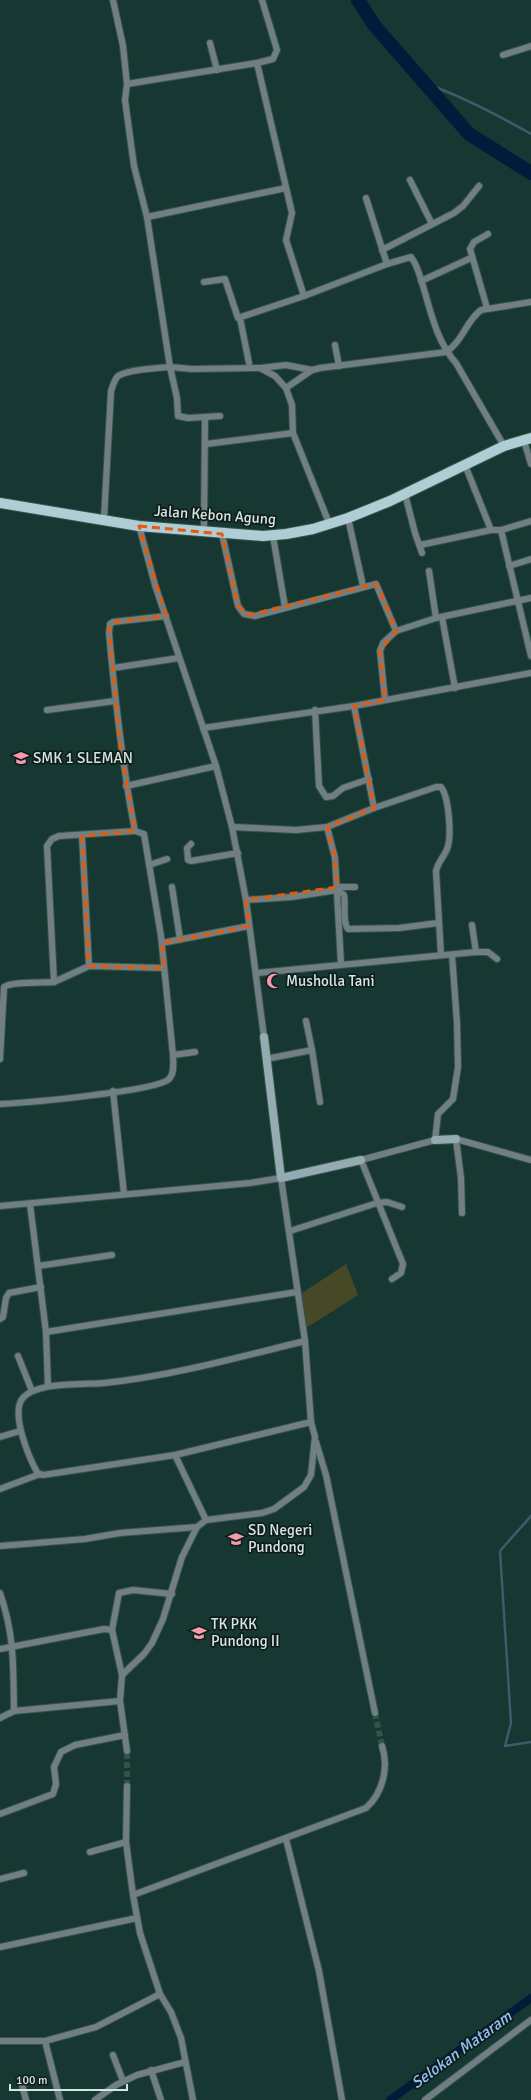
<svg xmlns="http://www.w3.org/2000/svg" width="531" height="2100" viewBox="0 0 531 2100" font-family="Signika,sans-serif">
<rect width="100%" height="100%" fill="#173832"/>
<polygon fill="#464826" points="346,1264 358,1295 306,1328 302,1293"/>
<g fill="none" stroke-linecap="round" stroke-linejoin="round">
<g stroke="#40596c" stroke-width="2.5">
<path d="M424,83c38,13 72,31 107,51"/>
<polyline points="531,1516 500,1551 511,1723 505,1746 531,1742"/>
</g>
<polyline stroke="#001c3a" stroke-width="8" points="390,2100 531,1998"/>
<polyline stroke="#001c3a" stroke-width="14" points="358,0 374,25 469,134 531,173"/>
<g stroke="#33524c" stroke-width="6" stroke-dasharray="6 3" stroke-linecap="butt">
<polyline points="375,1713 382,1746"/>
<polyline points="127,1786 127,1751"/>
</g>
<g stroke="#35544e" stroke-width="8">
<g id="street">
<path d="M262,0l15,50 -4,9 -16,4 35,150 -6,27 18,56 83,-32 24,-7c7,9 9,20 12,29 8,27 14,56 33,77l48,83"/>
<polyline points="210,43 217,70"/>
<polyline points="503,55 531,46"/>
<polyline points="127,84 257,63"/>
<polyline points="410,180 432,224"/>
<polyline points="366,198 387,264"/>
<polyline points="147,217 286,188"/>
<polyline points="382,250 454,213 463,206 479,186"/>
<polyline points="421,281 471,258"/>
<polyline points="204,282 225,279 238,318 304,296"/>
<polyline points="487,308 470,249 474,242 488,234"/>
<polyline points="240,318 249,363"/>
<polyline points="335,345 339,366"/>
<polyline points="261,368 286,365 312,370"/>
<polyline points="286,388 292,405 293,433 329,523"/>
<path d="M220,416l-32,2 -10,-2 -1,-18 -7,-31 22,2 68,-1 15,8 11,12 26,-18 8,-2 126,-16c17,-11 20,-31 35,-42l50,-8"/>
<polyline points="524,441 531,464"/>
<polyline points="206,444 293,433"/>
<polyline points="465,465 491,530 501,530 531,656"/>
<polyline points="405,494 415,533 422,553"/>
<polyline points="348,518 363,586"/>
<path d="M104,519l7,-128c2,-5 3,-11 7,-15 11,-7 39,-8 52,-9l-23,-150 -13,-51 -9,-66 2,-16 -4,-38 -10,-46"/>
<polyline points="139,526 155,585 216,766 232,827 246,900 264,1037"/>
<polyline points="204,530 205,417"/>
<polyline points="501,530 531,521"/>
<polyline points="222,534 238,606 244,614 255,616 376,584 396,631"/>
<polyline points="273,536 285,607"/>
<polyline points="420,545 491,530"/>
<polyline points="509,566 531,559"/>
<polyline points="429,571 436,618"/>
<polyline points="442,617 455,688"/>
<polyline points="113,668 179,658"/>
<polyline points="385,700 380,651 383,643 396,631 436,618 531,598"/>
<polyline points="354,706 374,808"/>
<polyline points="47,710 115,701"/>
<polyline points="315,710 319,786 326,797 333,796 343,788 369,779"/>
<polyline points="203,728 354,706 531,673"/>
<polyline points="126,786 216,766"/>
<path d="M232,827l64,3 31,-3 47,-19 62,-21h5c8,10 11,50 6,62 -3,8 -9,13 -11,22l5,84"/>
<polyline points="327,827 335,858 341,964"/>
<polyline points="82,836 89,966"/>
<polyline points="191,844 187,848 188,860 191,861 238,853"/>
<polyline points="149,865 167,859"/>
<polyline points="172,887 180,939"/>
<polyline points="337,887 355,887"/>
<path d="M246,900l46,-3 45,-7 7,5c2,9 -2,27 4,34l51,-1 39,-5"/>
<polyline points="472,925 476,952"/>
<polyline points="162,943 249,926"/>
<polyline points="257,973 476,952 488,952 497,959"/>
<polyline points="54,982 89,966 164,968"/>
<polyline points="312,1050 320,1102"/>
<polyline points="173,1055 195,1052"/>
<path d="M0,1059l4,-72c7,-6 39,-4 50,-5l-7,-136 5,-7 7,-3 76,-5"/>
<polyline points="266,1059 312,1050 306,1021"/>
<polyline points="113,1091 124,1194"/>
<path d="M0,1104c24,-1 158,-13 169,-25 6,-6 4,-17 4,-24l-12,-119 -17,-102 -9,-3c-13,-66 -20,-132 -26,-198l1,-9 3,-2 53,-6"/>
<polyline points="30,1204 46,1332 48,1386"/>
<polyline points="0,1206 250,1183 281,1178 305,1341 311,1422 315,1437 311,1475 304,1487 274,1509 262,1513 206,1520 197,1527 182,1557 163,1619 152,1643 144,1654 122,1675 120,1701 127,1751"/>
<polyline points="462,1213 461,1178 456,1139 531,1160"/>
<polyline points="290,1231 377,1203 387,1202 402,1207"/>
<polyline points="38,1266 112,1255"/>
<polyline points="392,1279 401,1273 403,1264 361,1160 435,1140 438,1114 453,1099 458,1067 457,1023 452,955"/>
<polyline points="0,1319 3,1317 6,1298 9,1293 41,1287"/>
<polyline points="46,1332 297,1292"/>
<polyline points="18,1356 32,1391"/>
<polyline points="0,1437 20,1431"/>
<polyline points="316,1442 326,1475 375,1713"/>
<polyline points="175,1455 311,1422"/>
<polyline points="0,1489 40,1474"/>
<path d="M206,1520l-31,-65 -132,20 -5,-1c-9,-16 -27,-59 -16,-75 14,-18 61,-14 82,-16 68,-7 135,-26 201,-42"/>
<polyline points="0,1546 85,1539 120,1533 197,1527"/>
<path d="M0,1593c15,44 13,73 14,118"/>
<polyline points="0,1649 104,1629 112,1630"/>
<polyline points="122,1675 112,1630 119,1593 133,1590 172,1594"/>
<polyline points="0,1718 14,1711 120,1701"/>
<polyline points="127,1786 126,1842 133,1895 140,1933 160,1994 171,2012 181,2038 193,2100"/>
<polyline points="0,1814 53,1794 56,1784 54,1767 61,1752 75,1745 125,1735"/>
<polyline points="286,1839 319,1971 342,2100"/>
<polyline points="90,1852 126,1842"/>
<polyline points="0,1879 24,1873"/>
<path d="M133,1895l233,-87c17,-15 23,-41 16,-62"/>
<polyline points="0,1947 137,1918"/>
<polyline points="0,2041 45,2041 96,2027 160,1994"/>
<polyline points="45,2041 60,2100"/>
<polyline points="113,2055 123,2081"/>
<polyline points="151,2070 161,2100"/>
<polyline points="21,2081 26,2100"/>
<polyline points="95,2100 116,2085 137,2075 185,2062"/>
<polyline points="425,2100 531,2020"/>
</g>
</g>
<g stroke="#35544e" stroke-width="10">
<g id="secondary">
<polyline points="264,1037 281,1178 361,1160"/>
<polyline points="435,1140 456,1139"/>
</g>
</g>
<g stroke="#35544e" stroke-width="12">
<polyline id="primary" points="0,503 139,526 263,536 286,534 313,529 348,518 390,501 504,446 531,438"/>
</g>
<use href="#street" stroke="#717f83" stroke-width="6"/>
<use href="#secondary" stroke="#94abb1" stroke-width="8"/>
<use href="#primary" stroke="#afcdd5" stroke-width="10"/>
</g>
<path fill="none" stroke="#e8590c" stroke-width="3" stroke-dasharray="8 5" stroke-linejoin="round" d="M139,526l83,8 16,72 11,9 125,-31 4,2 18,45 -16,20 5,49 -31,6 20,102 -47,19 8,31 2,29 -91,13 3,26 -87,17 2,25 -75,-2 -7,-130 53,-5 -15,-87 -11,-116 4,-6 53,-6z"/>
<defs>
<g id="school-bare" transform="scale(1.2)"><path d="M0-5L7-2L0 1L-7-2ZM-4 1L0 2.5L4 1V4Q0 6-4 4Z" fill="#f39aab" stroke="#0f1c1a" stroke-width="2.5" paint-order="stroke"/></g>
<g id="mosque-bare" transform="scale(1.2)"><path d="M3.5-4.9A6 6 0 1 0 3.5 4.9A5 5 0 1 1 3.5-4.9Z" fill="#f39aab" stroke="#0f1c1a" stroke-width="2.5" paint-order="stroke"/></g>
</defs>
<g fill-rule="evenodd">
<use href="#school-bare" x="21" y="758"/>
<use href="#mosque-bare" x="274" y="981"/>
<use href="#school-bare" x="236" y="1539"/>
<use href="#school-bare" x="199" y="1633"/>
</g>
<g text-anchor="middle" stroke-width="3.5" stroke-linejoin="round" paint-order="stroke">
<g font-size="15" fill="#d4e6e2" stroke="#0f1c1a">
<text transform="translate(215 515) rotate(4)" y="5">Jalan Kebon Agung</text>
</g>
<g font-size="15" fill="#d4e6e2" stroke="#0f1c1a" text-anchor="start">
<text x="33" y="763">SMK 1 SLEMAN</text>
<text x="286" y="986">Musholla Tani</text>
<text x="248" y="1535">SD Negeri<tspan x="248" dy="17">Pundong</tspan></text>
<text x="211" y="1629">TK PKK<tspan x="211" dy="17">Pundong II</tspan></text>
</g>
<g font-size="16" font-style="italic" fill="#91c4fa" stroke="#0f1c1a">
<text transform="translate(461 2049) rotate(-36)" y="6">Selokan Mataram</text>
</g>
</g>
<path d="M10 2084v6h117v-6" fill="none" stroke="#d4e6e2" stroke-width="2"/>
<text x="16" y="2084" font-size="12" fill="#d4e6e2" stroke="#0f1c1a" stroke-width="3" paint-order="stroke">100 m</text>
</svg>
